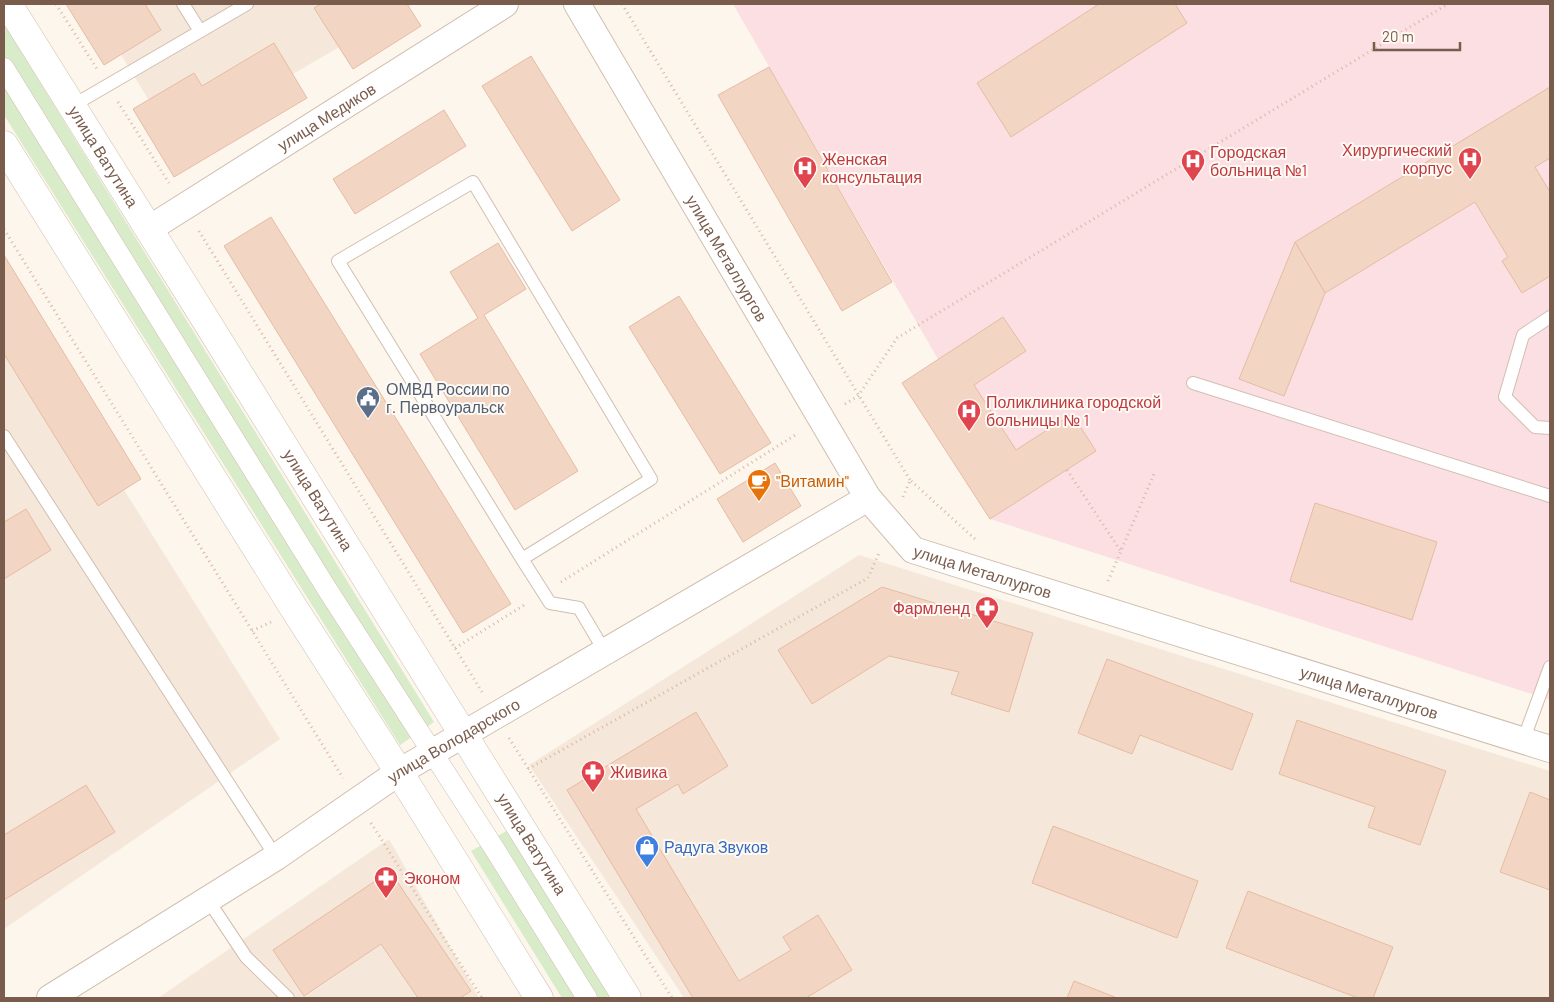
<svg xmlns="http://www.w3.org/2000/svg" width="1554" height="1002" viewBox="0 0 1554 1002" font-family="Barlow,sans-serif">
<rect width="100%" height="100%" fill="#fdf6ec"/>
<g fill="#f5e8da">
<polygon points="90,4 413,4 175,143"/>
<polygon points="4,298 280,739 4,929"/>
<polygon points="859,555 1550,771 1550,998 684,998 529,765"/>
<polygon points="389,839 479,998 158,998"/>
</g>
<polygon fill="#fbdfe3" points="733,4 1550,4 1550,700 990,519 902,383 939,361"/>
<g fill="#d8ecc9">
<polygon points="4,24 434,722 400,745 4,115"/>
<polygon points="510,829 614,998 562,998 471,851"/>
</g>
<g fill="#f3d5c3" stroke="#e6bba3">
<polygon points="66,4 145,4 161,30 104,65"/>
<polygon points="321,4 407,4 421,26 353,69 314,8"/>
<polygon points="1099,4 1175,4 1187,23 1011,137 977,83"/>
<polygon points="274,43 307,98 174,177 133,109 194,73 202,86"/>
<polygon points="531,56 620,200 572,231 482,86"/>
<polygon points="769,67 892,282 842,311 718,95"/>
<polygon points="1550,87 1550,158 1535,167 1550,192 1550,276 1522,293 1502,261 1508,257 1475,202 1325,293 1295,242"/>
<polygon points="444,110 466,146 355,214 333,179"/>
<polygon points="271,217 511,604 463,633 224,246"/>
<polygon points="1295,242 1325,293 1284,396 1239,379"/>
<polygon points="498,243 526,289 484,315 578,471 515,510 420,354 478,318 450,272"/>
<polygon points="4,255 141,479 98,506 4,354"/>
<polygon points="679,296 771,443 720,474 629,327"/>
<polygon points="1003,317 1026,351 974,385 1016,450 1072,414 1096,451 990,519 902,383"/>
<polygon points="775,463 801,506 743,542 717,499"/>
<polygon points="1315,503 1437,542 1412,620 1290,581"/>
<polygon points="26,509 51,550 4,579 4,522"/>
<polygon points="882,587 1033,633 1009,712 951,694 959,672 889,656 812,704 778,650"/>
<polygon points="1107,659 1253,714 1232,770 1140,735 1132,754 1078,733"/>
<polygon points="696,712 728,766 683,794 678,784 636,809 739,981 791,950 783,937 818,915 852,970 806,998 693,998 567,790"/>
<polygon points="1297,720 1446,771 1420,845 1368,827 1375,807 1279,774"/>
<polygon points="86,785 115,832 4,900 4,835"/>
<polygon points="1530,792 1550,800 1550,890 1500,872"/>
<polygon points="1053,826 1198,881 1177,938 1032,883"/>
<polygon points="390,871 471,991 460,998 418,998 381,944 304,996 273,950"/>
<polygon points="1248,891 1393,947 1373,998 1358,998 1226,948"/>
<polygon points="1074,981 1117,998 1067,998"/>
</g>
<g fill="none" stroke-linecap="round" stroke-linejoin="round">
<g stroke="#d1beb0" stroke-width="14">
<g id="service">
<polyline points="183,4 200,31"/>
<polyline points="72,106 247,4"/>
<polyline points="1550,317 1523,335 1505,397 1535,427 1550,428"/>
<polyline points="1193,383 1550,496"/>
<polyline points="4,436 276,857"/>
<polyline points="522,559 651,479 473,182 338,261 522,559 550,603 579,608 605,652"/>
<polyline points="1523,741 1550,667"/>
<polyline points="208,900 246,957 288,998"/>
</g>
</g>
<g stroke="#d1beb0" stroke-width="21">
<polyline id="pedestrian" points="4,68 327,589 494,848 587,998"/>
</g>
<g stroke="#d1beb0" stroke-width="28">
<g id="minor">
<path id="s1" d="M577,4l291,494 45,52 637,199"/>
<path id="s2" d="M149,229l356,-225"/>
<path id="s3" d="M50,998l226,-141 123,-85 469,-274"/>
</g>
</g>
<g stroke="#d1beb0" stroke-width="29">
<g id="tertiary">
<path id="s4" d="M8,4c207,331 415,662 619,994"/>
<polyline points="4,145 295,610 399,772 539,998"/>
</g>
</g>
<g stroke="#d9b8a5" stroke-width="3" stroke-dasharray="1 4" stroke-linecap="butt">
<polyline points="56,4 97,69"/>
<polyline points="622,4 910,480"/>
<polyline points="118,102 169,183"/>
<polyline points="4,229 343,778"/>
<polyline points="199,231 482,692"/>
<polyline points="845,404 858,396 897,338 1448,4"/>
<polyline points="1067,470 1120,550"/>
<polyline points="903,497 910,480 975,539"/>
<polyline points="1108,581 1154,474"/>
<polyline points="561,582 797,434"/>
<polyline points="252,631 271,622"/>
<polyline points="455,648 526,604"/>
<polyline points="509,738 672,998"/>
<polyline points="528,769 868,578 879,553"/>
<polyline points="371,823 482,998"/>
</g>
<use href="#service" stroke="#fff" stroke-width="12"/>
<use href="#pedestrian" stroke="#fff" stroke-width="20"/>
<use href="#minor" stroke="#fff" stroke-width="26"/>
<use href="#tertiary" stroke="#fff" stroke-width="28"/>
</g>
<defs>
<g id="hospital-pin" transform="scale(1.25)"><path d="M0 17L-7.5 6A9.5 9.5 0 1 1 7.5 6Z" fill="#e0444e" stroke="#fffaf3"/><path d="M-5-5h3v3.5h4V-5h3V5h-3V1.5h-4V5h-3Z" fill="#fff"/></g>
<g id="civic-pin" transform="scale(1.25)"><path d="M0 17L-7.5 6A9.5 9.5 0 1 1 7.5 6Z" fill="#5c6f8a" stroke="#fffaf3"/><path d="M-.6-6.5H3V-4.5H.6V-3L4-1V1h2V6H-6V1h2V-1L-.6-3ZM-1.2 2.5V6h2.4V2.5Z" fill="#fff"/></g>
<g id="cafe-pin" transform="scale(1.25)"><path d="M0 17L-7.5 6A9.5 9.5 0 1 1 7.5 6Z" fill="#e8710a" stroke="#fffaf3"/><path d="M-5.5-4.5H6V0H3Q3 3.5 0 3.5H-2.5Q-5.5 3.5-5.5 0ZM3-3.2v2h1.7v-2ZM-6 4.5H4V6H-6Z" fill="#fff"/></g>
<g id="pharmacy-pin" transform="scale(1.25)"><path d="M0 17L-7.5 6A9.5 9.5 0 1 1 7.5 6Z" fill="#e0444e" stroke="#fffaf3"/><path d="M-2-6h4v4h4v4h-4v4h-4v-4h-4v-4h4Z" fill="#fff"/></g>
<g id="shop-pin" transform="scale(1.25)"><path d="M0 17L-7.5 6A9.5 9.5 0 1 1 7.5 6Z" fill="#3f7fe0" stroke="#fffaf3"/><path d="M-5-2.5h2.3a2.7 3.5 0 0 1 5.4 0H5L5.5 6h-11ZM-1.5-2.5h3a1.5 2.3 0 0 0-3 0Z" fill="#fff"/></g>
</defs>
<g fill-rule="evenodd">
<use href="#hospital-pin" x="1470" y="159"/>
<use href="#hospital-pin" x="1193" y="161"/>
<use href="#hospital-pin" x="805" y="168"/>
<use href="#civic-pin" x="368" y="398"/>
<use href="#hospital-pin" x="969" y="411"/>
<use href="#cafe-pin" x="759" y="481"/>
<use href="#pharmacy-pin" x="987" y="608"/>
<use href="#pharmacy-pin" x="593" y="772"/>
<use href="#shop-pin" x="647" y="847"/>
<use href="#pharmacy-pin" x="386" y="878"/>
</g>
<g text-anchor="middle" stroke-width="4" stroke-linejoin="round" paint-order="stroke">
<g font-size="16" fill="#7a5c4d" stroke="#fffaf3">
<text dy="6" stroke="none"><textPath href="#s2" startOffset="210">улица Медиков</textPath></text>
<text dy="6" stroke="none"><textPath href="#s4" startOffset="180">улица Ватутина</textPath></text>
<text dy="6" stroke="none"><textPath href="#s1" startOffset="295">улица Металлургов</textPath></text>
<text dy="6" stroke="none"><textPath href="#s4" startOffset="585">улица Ватутина</textPath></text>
<text dy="6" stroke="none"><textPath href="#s1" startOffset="715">улица Металлургов</textPath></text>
<text dy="6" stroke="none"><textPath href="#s1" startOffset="1120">улица Металлургов</textPath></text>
<text dy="6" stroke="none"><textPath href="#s3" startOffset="479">улица Володарского</textPath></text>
<text dy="6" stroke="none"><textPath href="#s4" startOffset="990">улица Ватутина</textPath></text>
</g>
<g font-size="16" fill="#be3a42" stroke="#fffaf3" text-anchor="start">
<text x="1452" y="156" text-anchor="end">Хирургический<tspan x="1452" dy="18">корпус</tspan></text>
<text x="1210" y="158">Городская<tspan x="1210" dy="18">больница №1</tspan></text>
<text x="822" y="165">Женская<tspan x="822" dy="18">консультация</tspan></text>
<text x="986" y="408">Поликлиника городской<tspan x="986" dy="18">больницы № 1</tspan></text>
<text x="970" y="614" text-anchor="end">Фармленд</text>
<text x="610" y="778">Живика</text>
<text x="404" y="884">Эконом</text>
</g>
<g font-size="16" fill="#4e5e75" stroke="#fffaf3" text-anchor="start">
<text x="386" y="395">ОМВД России по<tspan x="386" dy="18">г. Первоуральск</tspan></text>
</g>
<g font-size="16" fill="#c56008" stroke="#fffaf3" text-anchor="start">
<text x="776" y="487">"Витамин"</text>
</g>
<g font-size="16" fill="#366cbe" stroke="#fffaf3" text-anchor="start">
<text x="664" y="853">Радуга Звуков</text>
</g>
</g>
<rect width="1554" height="1002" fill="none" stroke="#7a5c4d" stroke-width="10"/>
<path d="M1374 42v8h86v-8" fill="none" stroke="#7a5c4d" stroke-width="2.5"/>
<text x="1382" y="42" font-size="15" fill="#7a5c4d" stroke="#fffaf3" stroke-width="4" paint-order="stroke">20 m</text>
</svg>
